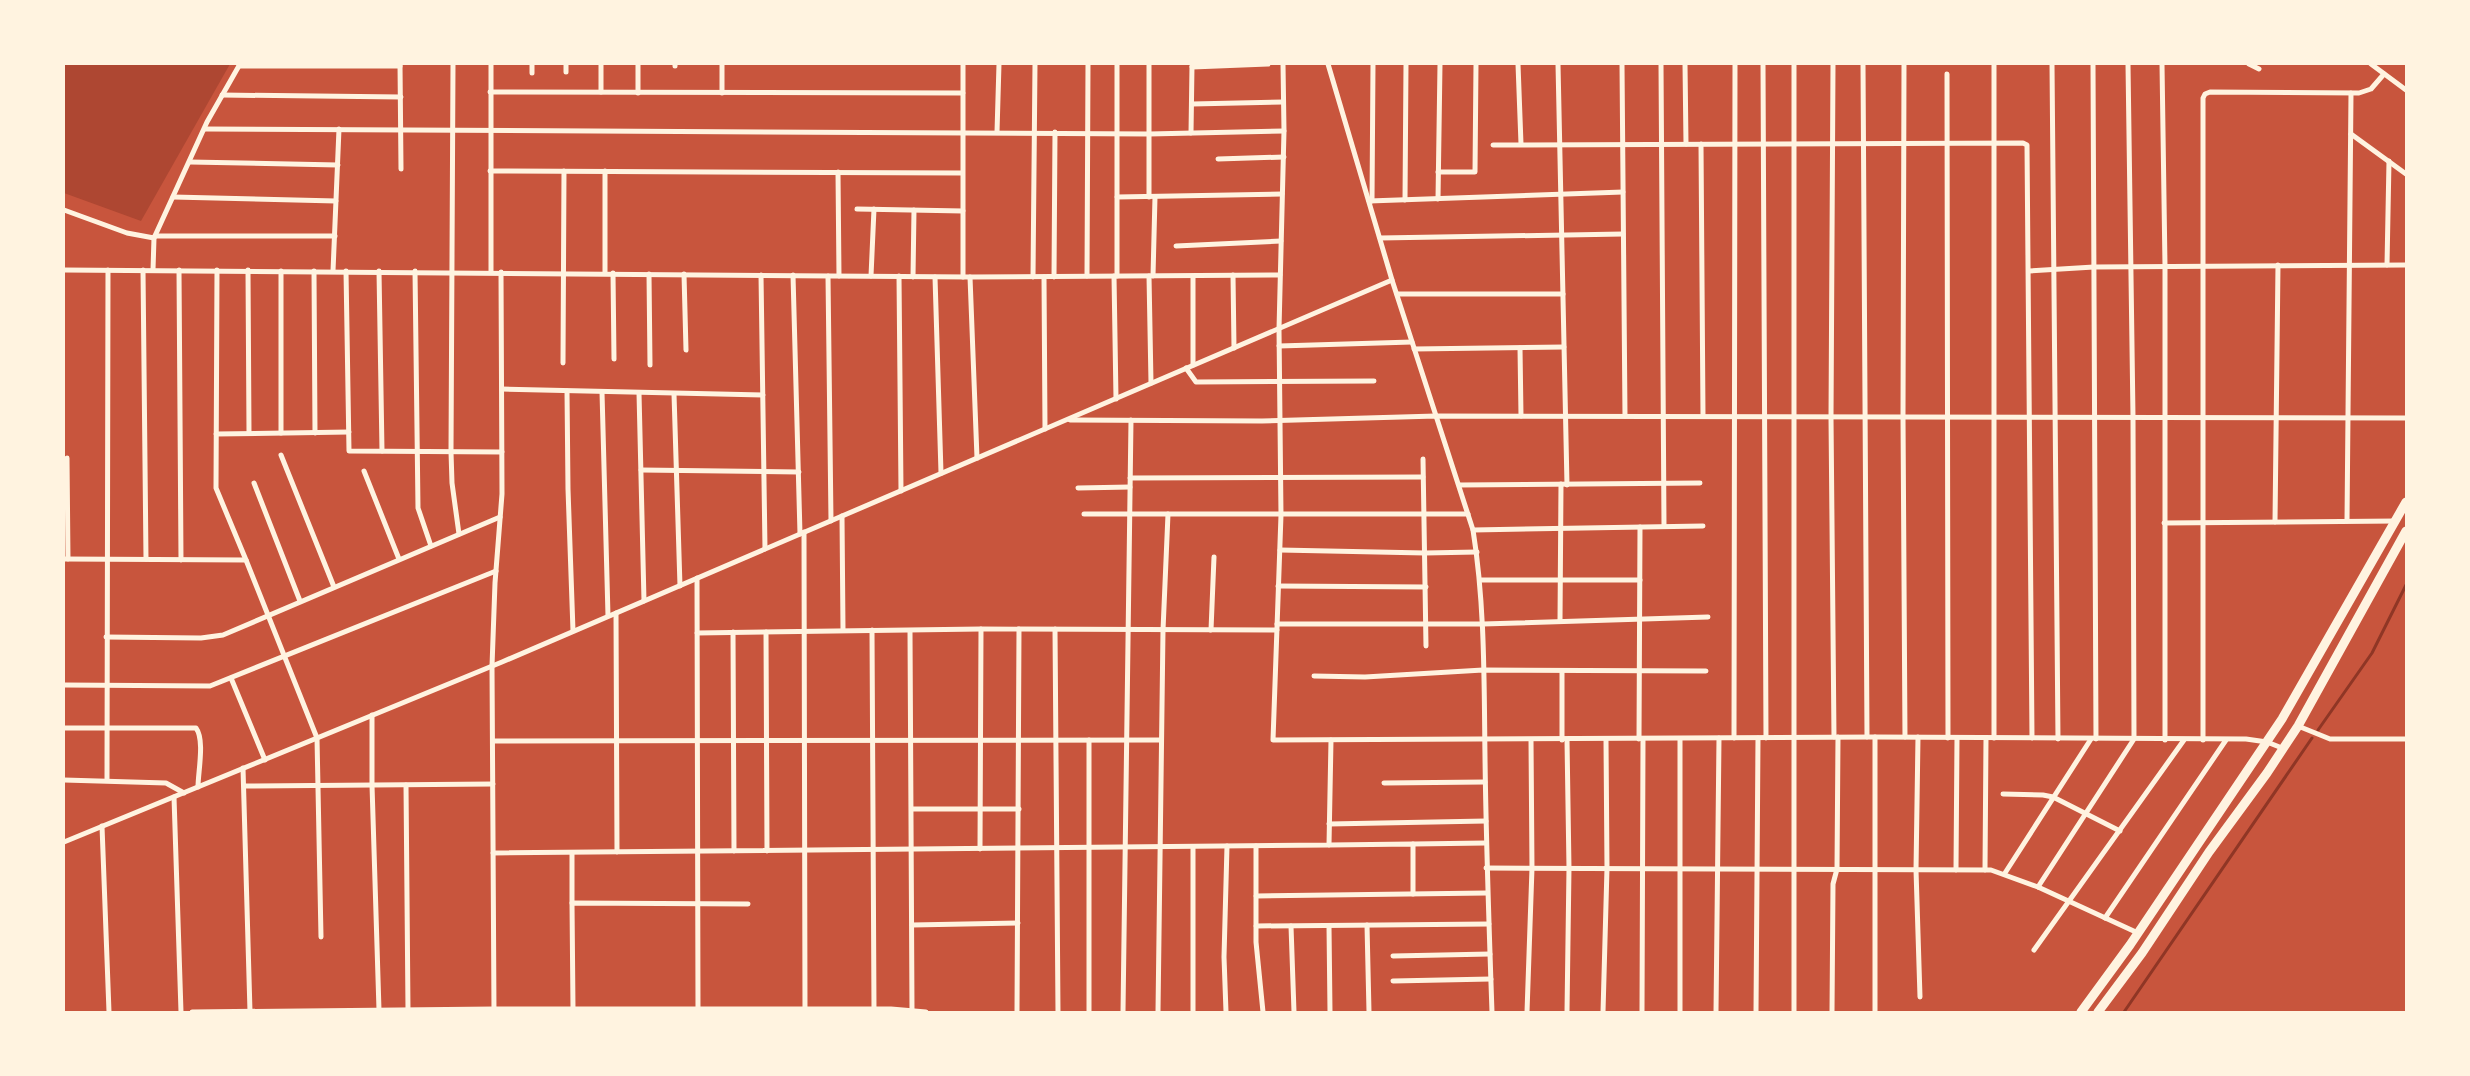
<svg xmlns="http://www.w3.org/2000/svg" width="2470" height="1076" viewBox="0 0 2470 1076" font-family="'Sofia Sans Condensed',sans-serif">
<rect width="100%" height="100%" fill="#c8553d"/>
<polygon fill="#ae4732" points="64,64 230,64 141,221 64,193"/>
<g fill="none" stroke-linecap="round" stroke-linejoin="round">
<g stroke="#8f3625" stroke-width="3">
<polyline points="2318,730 2372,653 2406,585"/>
<polyline points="2124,1012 2312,738"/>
</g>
<g stroke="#fff3e0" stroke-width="5">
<polyline points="400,64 401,169"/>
<polyline points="453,64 451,452 452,483 459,534"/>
<polyline points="491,64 491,272"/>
<polyline points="532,64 532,73"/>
<polyline points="601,64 601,92"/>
<polyline points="638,64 638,93"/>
<polyline points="675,64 675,66"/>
<polyline points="722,64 722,93"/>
<polyline points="1283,64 1284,131 1279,329 1281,515 1273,740 1875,737 2246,739 2267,742 2282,748"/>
<path d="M1328,64l64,216 81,250c12,75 11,151 12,227 1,85 4,170 7,255"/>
<polyline points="1518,64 1521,144"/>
<polyline points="1558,64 1567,485"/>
<polyline points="1622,64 1625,416"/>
<polyline points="1661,64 1664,526"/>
<polyline points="1685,64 1686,144"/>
<polyline points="1763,64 1766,738"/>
<polyline points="1794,64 1794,1012"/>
<polyline points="1833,64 1831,417 1834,737"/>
<polyline points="1863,64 1867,737"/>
<polyline points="1904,64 1903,417 1905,737"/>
<polyline points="2052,64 2058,739"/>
<polyline points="2093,64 2096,739"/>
<polyline points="2162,64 2165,266 2165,740"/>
<polyline points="2249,64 2259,69"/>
<polyline points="2371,64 2406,90"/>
<polyline points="239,66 400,66"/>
<polyline points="1192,67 1268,64"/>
<polyline points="566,72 566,64"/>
<polyline points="1947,74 1948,738"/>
<polyline points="490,92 963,93"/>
<polyline points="222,95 401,97"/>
<polyline points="1192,104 1283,102"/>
<polyline points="205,129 1149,134 1284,131"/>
<polyline points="997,132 999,64"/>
<polyline points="1191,133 1192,66"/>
<polyline points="2351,134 2406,174"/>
<polyline points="1701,144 1703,416"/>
<polyline points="1493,145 2023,143 2027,145 2032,738"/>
<polyline points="1218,159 1284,157"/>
<polyline points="190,162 338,165"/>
<polyline points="490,171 962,173"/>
<polyline points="605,171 605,273"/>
<polyline points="838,172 839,276"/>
<polyline points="1438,172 1475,172 1476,64"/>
<polyline points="173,197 336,201"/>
<polyline points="1117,197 1282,194"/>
<polyline points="1149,197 1149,64"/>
<polyline points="1438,199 1440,64"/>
<polyline points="1405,200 1406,64"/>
<polyline points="1369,201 1623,192"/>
<polyline points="1372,201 1373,64"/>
<polyline points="857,209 963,211"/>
<polyline points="64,210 127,233 154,238 207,122 240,64"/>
<polyline points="155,236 335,236"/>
<polyline points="1380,238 1623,234"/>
<polyline points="1176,246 1281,241"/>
<polyline points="2387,265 2389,161"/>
<polyline points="64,270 970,277 1280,275"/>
<polyline points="143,270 146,559"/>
<polyline points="153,270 154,238"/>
<polyline points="179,270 181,560"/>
<polyline points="217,270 216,488 246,560"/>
<polyline points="248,270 249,433"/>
<polyline points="281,271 281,433"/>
<polyline points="314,271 315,433"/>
<polyline points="333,271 339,129"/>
<polyline points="346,271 349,451 502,452"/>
<polyline points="379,271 382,451"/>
<polyline points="415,271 418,508 431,546"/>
<polyline points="2029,271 2094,267 2406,265"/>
<polyline points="613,273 614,359"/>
<polyline points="649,274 650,365"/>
<polyline points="684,274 686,350"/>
<polyline points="761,275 765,549"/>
<polyline points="793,275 800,534"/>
<polyline points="1233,275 1234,348"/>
<polyline points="828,276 831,521"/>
<polyline points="871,276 874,209"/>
<polyline points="899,276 901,491"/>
<polyline points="1087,276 1088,64"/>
<polyline points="1114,276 1116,399"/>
<polyline points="1117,276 1117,64"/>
<polyline points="1149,276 1151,383"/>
<polyline points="1153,276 1155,197"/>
<polyline points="1193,276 1193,365"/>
<polyline points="913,277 914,210"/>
<polyline points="935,277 941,473"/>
<polyline points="963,277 963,64"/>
<polyline points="970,277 977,458"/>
<polyline points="1033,277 1035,64"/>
<polyline points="1044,277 1045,429"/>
<polyline points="1054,277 1055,132"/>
<polyline points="1397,294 1563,294"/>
<polyline points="1279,346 1412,342"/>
<polyline points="1520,348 1521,416"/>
<polyline points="1414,349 1564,347"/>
<polyline points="563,363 564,171"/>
<polyline points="1186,368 1196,382 1374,381"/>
<polyline points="502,389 763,395"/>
<polyline points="567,391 568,489 573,631"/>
<polyline points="602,392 608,616"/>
<polyline points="639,393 644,601"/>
<polyline points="674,394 680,586"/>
<polyline points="1070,420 1262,421 1436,416 2406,418"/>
<polyline points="216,434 349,432"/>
<polyline points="281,455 334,587"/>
<polyline points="67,458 68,559"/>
<polyline points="1423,459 1426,646"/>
<polyline points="641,470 799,472"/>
<polyline points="364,471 399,559"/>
<polyline points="1130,478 1423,477"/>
<polyline points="254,483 300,601"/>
<polyline points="1459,485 1700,483"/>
<polyline points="1078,488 1130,487"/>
<polyline points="1084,514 1468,514"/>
<polyline points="842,516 843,630"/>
<polyline points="2347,521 2351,93"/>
<polyline points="2275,522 2278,265"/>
<polyline points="2164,523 2396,521"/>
<polyline points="1473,530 1703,526"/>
<polyline points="804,532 805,1012"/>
<polyline points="1280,550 1425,553 1477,552"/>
<polyline points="64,559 246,560 317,738 321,937"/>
<polyline points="697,578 698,1012"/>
<polyline points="1481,580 1640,580"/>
<polyline points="1278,586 1426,587"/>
<polyline points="616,613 617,852"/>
<polyline points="1560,621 1561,484"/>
<polyline points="1277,624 1483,624 1708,617"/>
<polyline points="1055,629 1058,1012"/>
<polyline points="872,630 874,1009"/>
<polyline points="1211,630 1214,557"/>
<polyline points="910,631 912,1009"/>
<polyline points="733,632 734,851"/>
<polyline points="766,632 767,851"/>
<polyline points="697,633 981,629 1277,630"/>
<polyline points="106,637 201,638 223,635 500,517"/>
<polyline points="1314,676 1365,677 1483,670 1706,671"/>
<polyline points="231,678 265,760"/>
<polyline points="64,685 210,686 496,571"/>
<polyline points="372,715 372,785 379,1010"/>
<polyline points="2298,726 2330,739 2406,739"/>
<path d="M64,728h132c9,12 2,44 2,59"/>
<polyline points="1875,737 1875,1012"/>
<polyline points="1918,737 1916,870 1920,997"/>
<polyline points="1734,738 1735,64"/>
<polyline points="1994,738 1994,64"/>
<polyline points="1639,739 1640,527"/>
<polyline points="1562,740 1562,671"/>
<polyline points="2203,740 2203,98 2205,94 2210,92 2359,93 2371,89 2384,74"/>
<polyline points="493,741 1161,740"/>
<polyline points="243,768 250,1012"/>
<polyline points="107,779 108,270"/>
<polyline points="64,780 166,783 184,793"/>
<polyline points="1384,783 1485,782"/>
<polyline points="406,785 408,1010"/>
<polyline points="244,786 493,784"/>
<polyline points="2003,794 2043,795 2053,797 2120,831"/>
<polyline points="174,797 181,1012"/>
<polyline points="912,809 1019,809"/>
<polyline points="1329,824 1486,821"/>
<polyline points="102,826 109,1012"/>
<polyline points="64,842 502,662 1392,280"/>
<polyline points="1413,844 1486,843"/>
<polyline points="1329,845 1413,844 1413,894"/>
<polyline points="1256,846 1256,942 1263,1012"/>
<polyline points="980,849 981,629"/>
<polyline points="493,853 1329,845 1331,740"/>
<polyline points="572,853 572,903"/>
<polyline points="1486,868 1991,870 2038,887 2138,933"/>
<polyline points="1956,870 1957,738"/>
<polyline points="1985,870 1986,738"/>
<polyline points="2005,873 2091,739"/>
<polyline points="2038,887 2134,739 2133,417 2128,64"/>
<polyline points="1256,896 1487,893"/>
<polyline points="2105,918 2226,740"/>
<polyline points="912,925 1018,923"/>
<polyline points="1367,925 1369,1012"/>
<polyline points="1256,926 1489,924"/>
<polyline points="1291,926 1294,1012"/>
<polyline points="1329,926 1330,1012"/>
<polyline points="2034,950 2184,740"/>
<polyline points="1393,956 1490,954"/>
<polyline points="1393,981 1491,979"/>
<polyline points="573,1009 572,903 748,904"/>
<polyline points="192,1012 494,1009 891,1009 926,1012"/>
<polyline points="494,1012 492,666 495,583 502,494 501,272"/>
<polyline points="1017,1012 1019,629"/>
<polyline points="1089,1012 1089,740"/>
<polyline points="1123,1012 1131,420"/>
<polyline points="1158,1012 1163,630 1168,514"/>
<polyline points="1193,1012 1193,847"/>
<polyline points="1226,1012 1224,957 1227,846"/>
<polyline points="1527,1012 1532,868 1531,740"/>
<polyline points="1567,1012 1569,868 1567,740"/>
<polyline points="1603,1012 1607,868 1606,740"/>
<polyline points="1642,1012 1643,739"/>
<polyline points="1680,1012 1680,739"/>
<polyline points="1716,1012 1719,738"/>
<polyline points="1756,1012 1758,738"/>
<polyline points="1832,1012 1833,884 1837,869 1838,737"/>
</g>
<g stroke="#fff3e0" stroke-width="9">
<polyline points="2081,1012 2130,945 2282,719 2406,502"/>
<polyline points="2098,1012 2142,953 2209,852 2267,773 2298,726 2406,531"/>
</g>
</g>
<rect width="2470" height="1076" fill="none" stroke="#fff3e0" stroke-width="130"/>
</svg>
